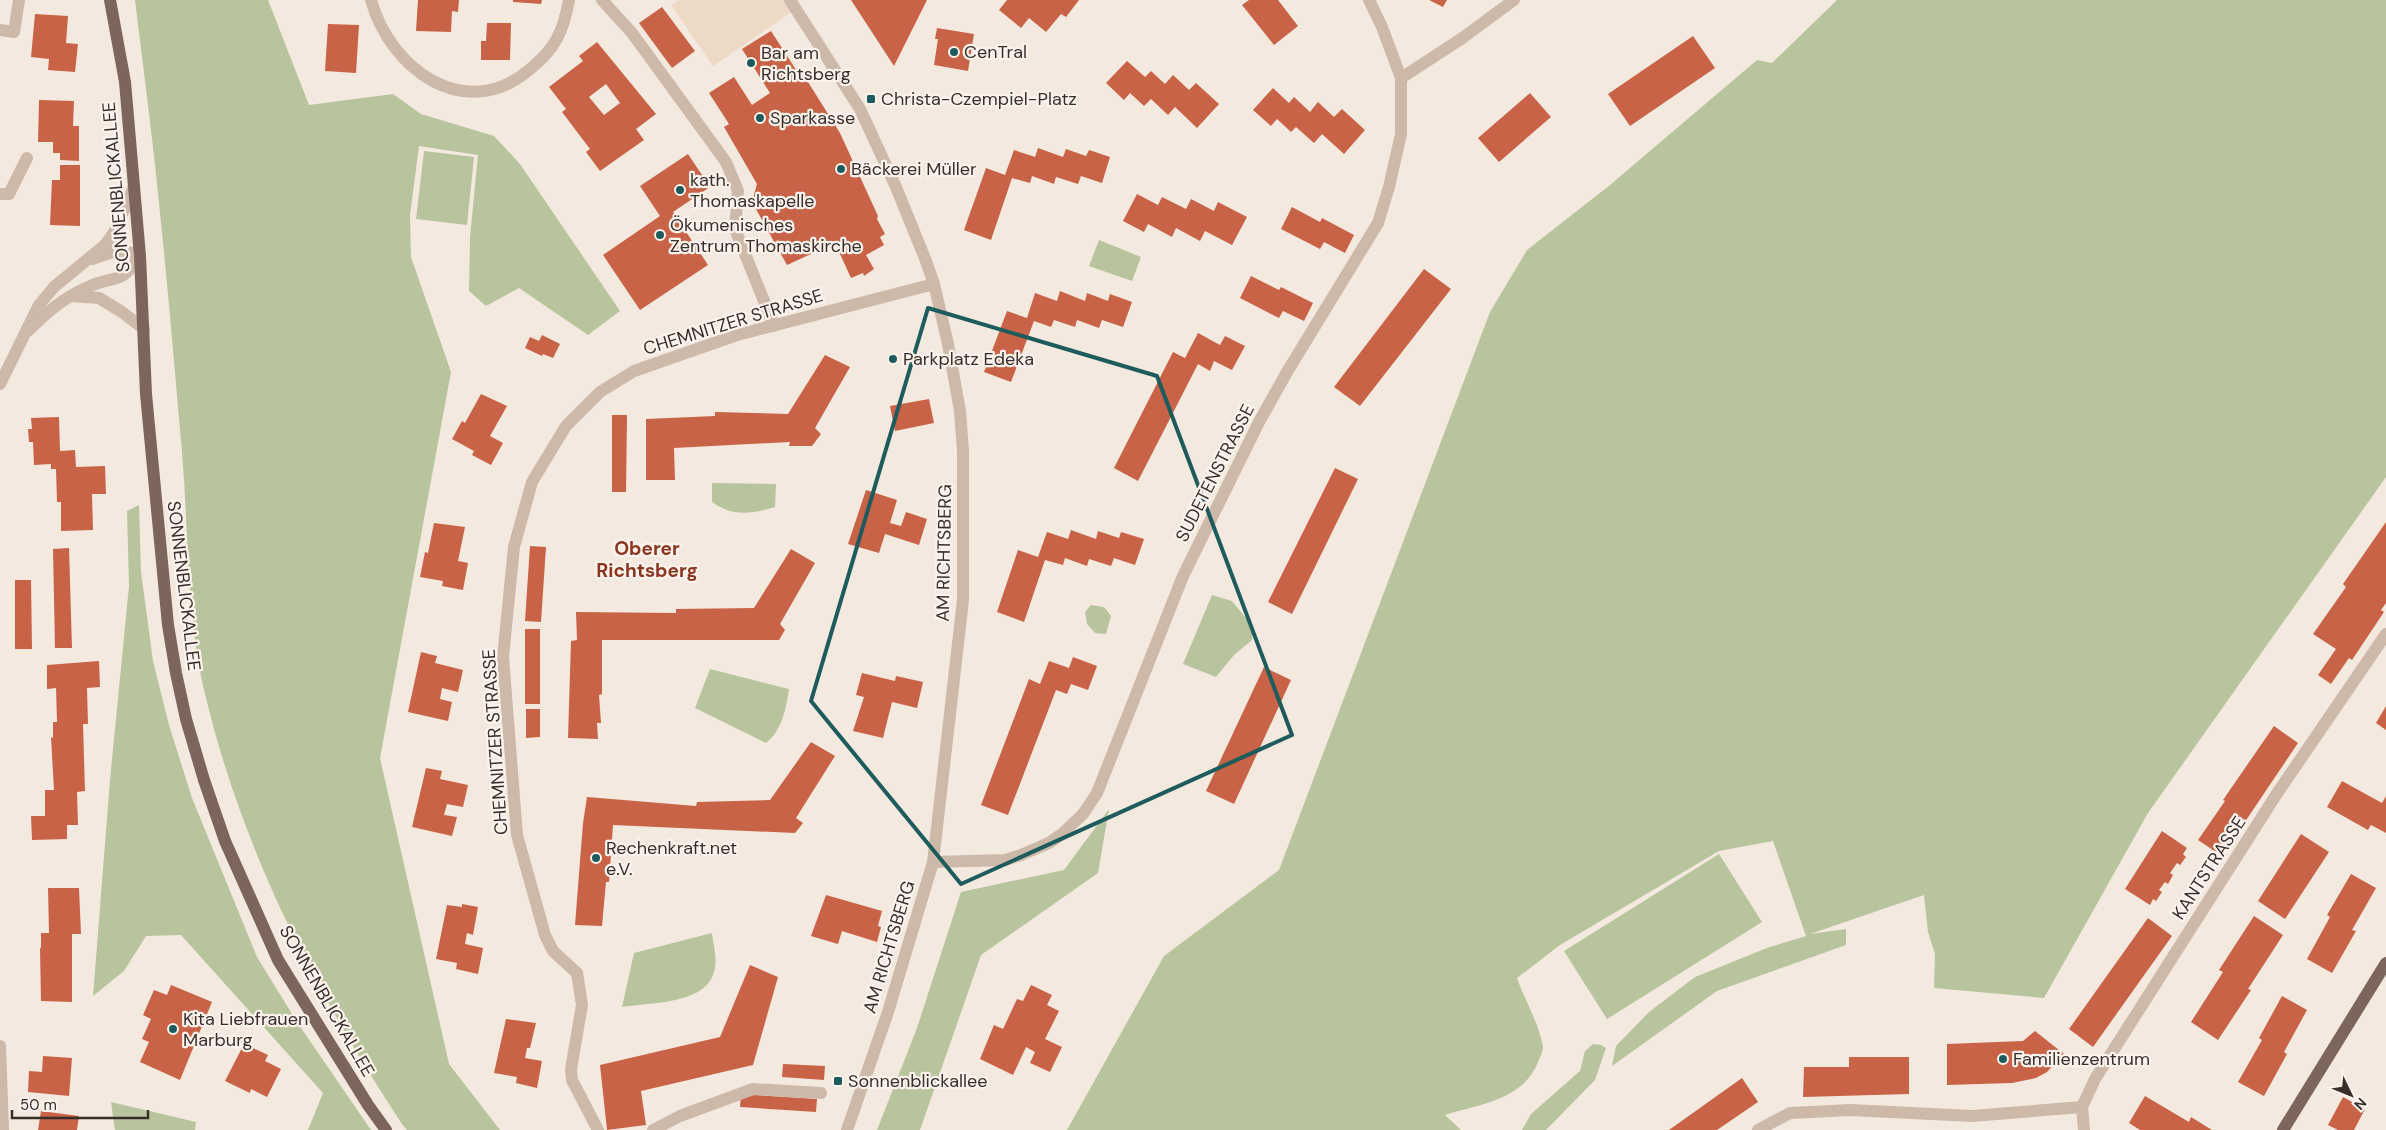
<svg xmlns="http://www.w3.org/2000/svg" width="2386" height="1130" viewBox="0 0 2386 1130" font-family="'DM Sans',sans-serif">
<rect width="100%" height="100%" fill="#f4e9df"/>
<g fill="#b8c49e">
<path d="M135,0h133l41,105 84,-11 28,20 73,22 26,28 100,147 -32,24 -69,-47 -33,18 -17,-15 1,-54 8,-82 -59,-9 -9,69 1,42 40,115 -71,386 69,306 51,66h-93l-5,-6c-86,-130 -159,-273 -196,-426 -20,-80 -17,-164 -24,-246 -7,-77 -13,-153 -21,-229 -7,-75 -17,-149 -26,-223z"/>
<path d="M1837,0h549v477l-238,336 -104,185 -110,-10 1,-34 -7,-22 -4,-37 -114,39 36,-5v16l-129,46 -105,75 4,-20 33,-34 46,-35 72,-29 39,-12 -33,-95 -54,10 -159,94 -43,33c8,23 22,45 26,69 0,5 -3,10 -5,15 -15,38 -57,42 -93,53l16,15h-394l97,-174 115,-86 211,-558 37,-62 83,-65 147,-125 15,3z"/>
<polygon points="424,151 474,157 467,225 416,219"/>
<polygon points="1099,240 1141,257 1132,281 1089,266"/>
<path d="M712,483l64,1 -1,23c-24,7 -42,10 -63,-5z"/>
<polygon points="139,505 141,572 153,661 169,725 192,798 257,957 297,1022 371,1130 308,1130 323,1093 181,935 146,936 124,971 93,996 110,780 129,586 127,511"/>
<polygon points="1212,595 1232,601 1253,627 1252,640 1234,655 1216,677 1183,664"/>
<polygon points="1091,605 1104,607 1111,616 1106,634 1095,633 1087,624 1085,612"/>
<path d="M710,669l79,20c-3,20 -7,41 -23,54l-71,-35z"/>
<polygon points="1109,809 1098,873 981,955 920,1130 877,1130 917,1028 961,892 1064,870"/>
<polygon points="1719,854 1762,922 1607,1019 1564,951"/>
<path d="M712,933c1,10 5,24 3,35 -6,37 -63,34 -93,39l12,-54z"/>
<polygon points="1593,1044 1601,1045 1606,1048 1595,1080 1546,1130 1522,1130 1531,1114 1580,1071 1585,1051"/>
<polygon points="111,1102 196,1122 195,1130 115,1130"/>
</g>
<polygon fill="#ecdac6" points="679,0 790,0 796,9 713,66 671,5"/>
<g fill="#c96347" fill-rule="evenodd">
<polygon points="418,0 459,0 458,12 452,11 451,32 416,31"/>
<polygon points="513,0 542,0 541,4 513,2"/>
<polygon points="851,0 927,0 894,66"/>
<polygon points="1007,0 1079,0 1066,17 1061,14 1046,32 1029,18 1021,28 999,10"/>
<polygon points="1249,0 1278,0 1298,26 1274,45 1242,5"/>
<polygon points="1429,0 1447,0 1443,7"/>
<polygon points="662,7 695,51 672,68 639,23"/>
<polygon points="35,14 68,16 66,43 78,44 75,72 48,70 49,59 31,57"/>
<polygon points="487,23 511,23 510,60 481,60 481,41 486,41"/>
<polygon points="328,24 359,25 356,73 325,71"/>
<polygon points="937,28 974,34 968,71 934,65 938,39 935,39"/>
<polygon points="771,31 800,76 803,74 840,133 878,216 877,219 885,234 880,237 884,245 866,255 874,269 864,276 863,273 851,278 835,243 787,265 752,202 757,184 724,127 729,124 709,93 734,77 752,105 770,93 742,49"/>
<polygon points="1693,36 1715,68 1630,126 1608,94"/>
<path d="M597,42l59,72 -20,15 8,11 -44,31 -14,-19 4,-3 -28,-37 4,-3 -17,-22 34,-26 -4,-5zM606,84l14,19 -16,12 -15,-18z"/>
<polygon points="1127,61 1145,77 1151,71 1165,84 1173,75 1189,90 1196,83 1219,104 1197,128 1175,107 1168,115 1151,99 1144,106 1130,93 1124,100 1106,83"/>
<polygon points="1273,88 1289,103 1294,97 1310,112 1318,102 1334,117 1342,109 1365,130 1344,154 1322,134 1314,143 1296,127 1291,132 1277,119 1271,126 1253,110"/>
<polygon points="1530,93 1551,117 1499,162 1478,138"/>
<polygon points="39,100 74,101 73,126 79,126 79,161 60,160 60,153 53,153 53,142 38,142"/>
<polygon points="1038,148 1063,157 1066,149 1086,156 1089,150 1110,157 1102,183 1081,176 1078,184 1056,177 1054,184 1032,176 1030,183 1012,178 991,240 964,230 986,168 1005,175 1014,150 1035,157"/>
<polygon points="688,154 710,187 673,212 708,265 640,310 603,255 660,216 640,186"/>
<polygon points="60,165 80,165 80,226 50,225 52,180 60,180"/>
<polygon points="1137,194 1158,205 1162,197 1186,209 1191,199 1214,211 1218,202 1247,217 1232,245 1205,231 1200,241 1176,228 1172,237 1148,224 1144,232 1123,221"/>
<polygon points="1292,207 1320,222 1322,218 1354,235 1345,253 1324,242 1320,249 1281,229"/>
<polygon points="1424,269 1451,289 1360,406 1334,387"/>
<polygon points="1251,276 1279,290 1281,287 1313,303 1304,321 1283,311 1279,318 1240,298"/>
<polygon points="1060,291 1085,301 1087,293 1108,301 1110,294 1132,302 1123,327 1102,320 1099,328 1077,320 1075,327 1054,320 1051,327 1034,321 1011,382 984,372 1007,311 1027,318 1035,293 1057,301"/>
<polygon points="1198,333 1220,345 1225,336 1245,346 1232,370 1214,361 1210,371 1198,364 1138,481 1114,468 1173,352 1185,358"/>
<polygon points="542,335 560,344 553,358 543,354 542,356 525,348 530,337 539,341"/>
<polygon points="825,355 850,367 815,428 821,434 812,446 789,446 790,442 674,448 675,480 646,480 646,419 715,416 715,412 788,414"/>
<polygon points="481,394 507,406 490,436 503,443 491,465 472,455 474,451 452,439 462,421 465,423"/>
<polygon points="929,399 934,423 895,431 890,406"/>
<polygon points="612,415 627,415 626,492 612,492"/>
<polygon points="59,417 60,451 75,450 76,467 105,466 106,494 92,494 93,530 61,531 61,502 57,502 56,469 51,469 51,464 34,465 33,442 29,442 28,429 32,429 31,418"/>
<polygon points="1335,468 1358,479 1292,614 1268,602"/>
<polygon points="866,490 897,500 890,523 901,526 906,512 927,519 919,545 885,534 879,553 848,544"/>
<polygon points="2386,522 2386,603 2381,610 2384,612 2352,660 2349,658 2331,684 2318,675 2336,649 2313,634 2346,587 2343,584"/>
<polygon points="434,523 465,527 458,561 468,563 463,590 442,586 443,581 420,577 425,552 428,553"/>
<polygon points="1071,530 1096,539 1098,531 1119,538 1121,532 1144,539 1135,565 1114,558 1111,566 1089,559 1087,566 1065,558 1063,565 1045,560 1024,622 997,612 1018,550 1038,557 1047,532 1068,539"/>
<polygon points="530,546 546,547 541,622 525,621"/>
<polygon points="69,548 72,648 55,648 53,549"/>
<polygon points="791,549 815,563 780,624 785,630 779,640 602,640 602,694 599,695 601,723 597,723 598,739 568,738 571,641 577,640 576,612 676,613 676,609 754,608"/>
<polygon points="15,580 31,580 32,649 15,649"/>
<rect x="525" y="629" width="15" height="75"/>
<polygon points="421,652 437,656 435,663 463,670 458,692 442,688 440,699 452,702 448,721 408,712"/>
<polygon points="1073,657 1097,666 1088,690 1071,684 1067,694 1056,690 1008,815 981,805 1029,679 1040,684 1049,661 1069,668"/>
<polygon points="99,661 100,687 87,688 88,724 83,724 85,791 77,792 78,825 67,825 67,839 32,840 31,816 45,816 45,790 54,790 51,737 53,738 53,722 57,722 56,688 47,689 47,665"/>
<polygon points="1264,667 1291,680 1234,804 1206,791"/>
<polygon points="862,673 895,681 896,676 923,682 917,708 892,702 883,738 853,731 864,697 856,695"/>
<polygon points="2386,706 2386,730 2376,723"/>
<polygon points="526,709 540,709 540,737 526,738"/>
<polygon points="2274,726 2298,743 2222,856 2198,840 2225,801 2223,800"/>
<polygon points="811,742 835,756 796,818 803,823 795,833 613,825 609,882 606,882 602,926 575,925 583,823 587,797 696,806 697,802 770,800"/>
<polygon points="426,768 442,771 440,779 468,785 463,807 447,804 444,815 457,817 452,836 412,827"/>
<polygon points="2342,781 2382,803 2386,796 2386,833 2371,825 2368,830 2327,807"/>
<polygon points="2162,831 2187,848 2183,854 2186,857 2180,865 2177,863 2170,873 2173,875 2168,884 2165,882 2159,890 2162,892 2156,901 2153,899 2150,905 2125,889"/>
<polygon points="2301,834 2329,852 2285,919 2258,901"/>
<polygon points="2351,874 2376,888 2352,930 2356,931 2332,973 2307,959 2330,917 2327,915"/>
<polygon points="48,888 79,888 81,934 72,934 72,1002 41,1001 40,948 41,948 41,933 49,933"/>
<polygon points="826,895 882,911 878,926 881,927 877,942 842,931 838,944 811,936"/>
<polygon points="462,904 478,907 473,935 467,933 465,944 483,948 478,974 456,969 457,963 436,959 447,905 462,907"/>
<polygon points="2254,916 2283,935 2248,989 2251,990 2218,1040 2191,1022 2223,972 2219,970"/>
<polygon points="2148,918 2172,936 2093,1047 2069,1029"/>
<polygon points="750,965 778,977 753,1065 641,1091 646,1125 607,1130 600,1065 720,1037"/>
<polygon points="171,985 212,1002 180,1080 140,1062 149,1042 142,1039 151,1019 143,1015 154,990 167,995"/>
<polygon points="1031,985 1052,995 1047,1005 1059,1011 1045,1039 1062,1047 1050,1072 1030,1063 1035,1052 1026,1047 1013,1075 980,1059 994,1025 1003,1029 1017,999 1023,1001"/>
<polygon points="2282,996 2307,1010 2284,1052 2287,1054 2264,1096 2238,1082 2262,1040 2259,1038"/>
<polygon points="506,1019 536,1023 530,1048 527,1048 525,1058 542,1061 537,1088 516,1083 517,1077 494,1073"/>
<polygon points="2035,1031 2064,1054 2047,1072 2036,1078 2012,1083 1947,1085 1947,1044 2023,1041"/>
<polygon points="244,1044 268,1055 265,1061 281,1069 267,1097 251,1089 250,1093 225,1081"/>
<polygon points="43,1056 72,1058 69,1096 28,1092 29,1071 42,1072"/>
<polygon points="1849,1057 1909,1057 1909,1094 1803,1097 1804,1067 1849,1067"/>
<polygon points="783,1064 825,1066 824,1080 782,1077"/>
<polygon points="1742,1078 1758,1102 1717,1130 1669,1130"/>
<polygon points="741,1094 817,1099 816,1112 740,1107"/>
<polygon points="2145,1096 2189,1122 2191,1117 2212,1130 2140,1130 2129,1123"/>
<polygon points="2343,1097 2365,1109 2354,1130 2338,1130 2328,1125"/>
<polygon points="41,1111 79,1116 77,1130 38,1130"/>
</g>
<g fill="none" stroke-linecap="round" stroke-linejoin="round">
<g stroke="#cdb9aa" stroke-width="12">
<path d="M371,0c19,69 94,124 158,70 26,-21 34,-37 40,-70"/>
<polyline points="602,0 632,33 726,162 738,191 735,229 774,326"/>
<polyline points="790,0 860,109 896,187 926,261 934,284 948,344 960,411 963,451 963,600 933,862 888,1012 847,1130"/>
<polyline points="0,30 14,32 19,0"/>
<polyline points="1401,78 1461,39 1514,0"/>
<polyline points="0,194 9,194 27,158"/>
<polyline points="71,296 99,298 122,312 144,329"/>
<path d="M28,331c18,-18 35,-33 58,-43 28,-14 34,-1 54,-32 -18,-9 -30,-3 -48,3"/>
<polyline points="0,384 39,305 54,287 105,245 115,231 134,186"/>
<polyline points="933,862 1005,860 1021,855 1049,843 1062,834 1083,814 1097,793 1183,576 1259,422 1287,372 1378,223 1389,187 1401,134 1401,78 1382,27 1369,0"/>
<polyline points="0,1046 3,1130"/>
<polyline points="598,1130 572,1080 571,1069 582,1005 577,973 553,951 545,935 517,835 503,657 514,547 532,482 566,426 600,392 634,371 737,335 934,284"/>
<polyline points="653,1130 680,1116 753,1089 821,1093"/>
<polyline points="1758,1130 1790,1113 1850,1110 1972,1116 2082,1107"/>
<polyline points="2084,1130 2082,1107 2095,1079 2276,795 2386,634"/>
</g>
<g stroke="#7c655a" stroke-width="12">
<polyline points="110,0 125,82 140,256 146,394 168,625 176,673 186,719 204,780 225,841 278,960 368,1105 386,1130"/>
<polyline points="2283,1130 2386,963"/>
</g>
</g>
<path fill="none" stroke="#1d5b5d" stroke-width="4" stroke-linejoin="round" d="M928,308l229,68 135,359 -331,149 -150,-183z"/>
<g fill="#1d5b5d" stroke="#fbf3ec" stroke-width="2">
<circle cx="954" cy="52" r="5"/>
<circle cx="751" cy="63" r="5"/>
<rect x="866" y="94" width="10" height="10" rx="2.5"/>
<circle cx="760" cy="118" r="5"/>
<circle cx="841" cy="169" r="5"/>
<circle cx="680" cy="190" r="5"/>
<circle cx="660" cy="235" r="5"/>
<circle cx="893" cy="359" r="5"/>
<circle cx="596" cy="858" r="5"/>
<circle cx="173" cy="1029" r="5"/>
<circle cx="2003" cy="1059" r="5"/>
<rect x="833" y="1076" width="10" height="10" rx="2.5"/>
</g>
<g text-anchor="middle" stroke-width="4.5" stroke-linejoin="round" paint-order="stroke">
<g font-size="18" fill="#3a2e2a" stroke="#fbf3ec" text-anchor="start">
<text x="964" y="58">CenTral</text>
<text x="761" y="59">Bar am<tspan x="761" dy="21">Richtsberg</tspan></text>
<text x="881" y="105">Christa-Czempiel-Platz</text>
<text x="770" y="124">Sparkasse</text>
<text x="851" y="175">Bäckerei Müller</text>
<text x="690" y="186">kath.<tspan x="690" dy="21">Thomaskapelle</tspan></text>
<text x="670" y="231">Ökumenisches<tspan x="670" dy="21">Zentrum Thomaskirche</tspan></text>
<text x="903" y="365">Parkplatz Edeka</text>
<text x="606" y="854">Rechenkraft.net<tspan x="606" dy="21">e.V.</tspan></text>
<text x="183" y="1025">Kita Liebfrauen<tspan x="183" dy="21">Marburg</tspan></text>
<text x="2013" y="1065">Familienzentrum</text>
<text x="848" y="1087">Sonnenblickallee</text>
</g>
<g font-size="18" fill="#3a2e2a" stroke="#fbf3ec">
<text transform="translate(116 187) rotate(-95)" y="6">SONNENBLICKALLEE</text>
<text transform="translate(733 322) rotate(-17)" y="6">CHEMNITZER STRASSE</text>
<text transform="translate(1215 473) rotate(-63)" y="6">SUDETENSTRASSE</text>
<text transform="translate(944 553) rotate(-89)" y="6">AM RICHTSBERG</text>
<text transform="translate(184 586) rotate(83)" y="6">SONNENBLICKALLEE</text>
<text transform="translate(495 742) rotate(-94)" y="6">CHEMNITZER STRASSE</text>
<text transform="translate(2209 868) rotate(-57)" y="6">KANTSTRASSE</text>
<text transform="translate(889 947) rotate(-73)" y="6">AM RICHTSBERG</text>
<text transform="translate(327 1001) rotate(60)" y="6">SONNENBLICKALLEE</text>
</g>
<g font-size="19" font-weight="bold" fill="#8c3620" stroke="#fbf3ec">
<text x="647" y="555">Oberer<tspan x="647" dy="22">Richtsberg</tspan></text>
</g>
</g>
<g transform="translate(2351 1095) rotate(133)" stroke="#fbf3ec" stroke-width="4" paint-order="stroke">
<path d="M0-4L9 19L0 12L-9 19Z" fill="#3a2e2a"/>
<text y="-8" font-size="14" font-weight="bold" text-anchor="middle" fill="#3a2e2a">N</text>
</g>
<path d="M12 1110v8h136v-8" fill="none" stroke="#3a2e2a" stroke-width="2.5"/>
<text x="20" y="1110" font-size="15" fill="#3a2e2a" stroke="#fbf3ec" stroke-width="4" paint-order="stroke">50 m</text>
</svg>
